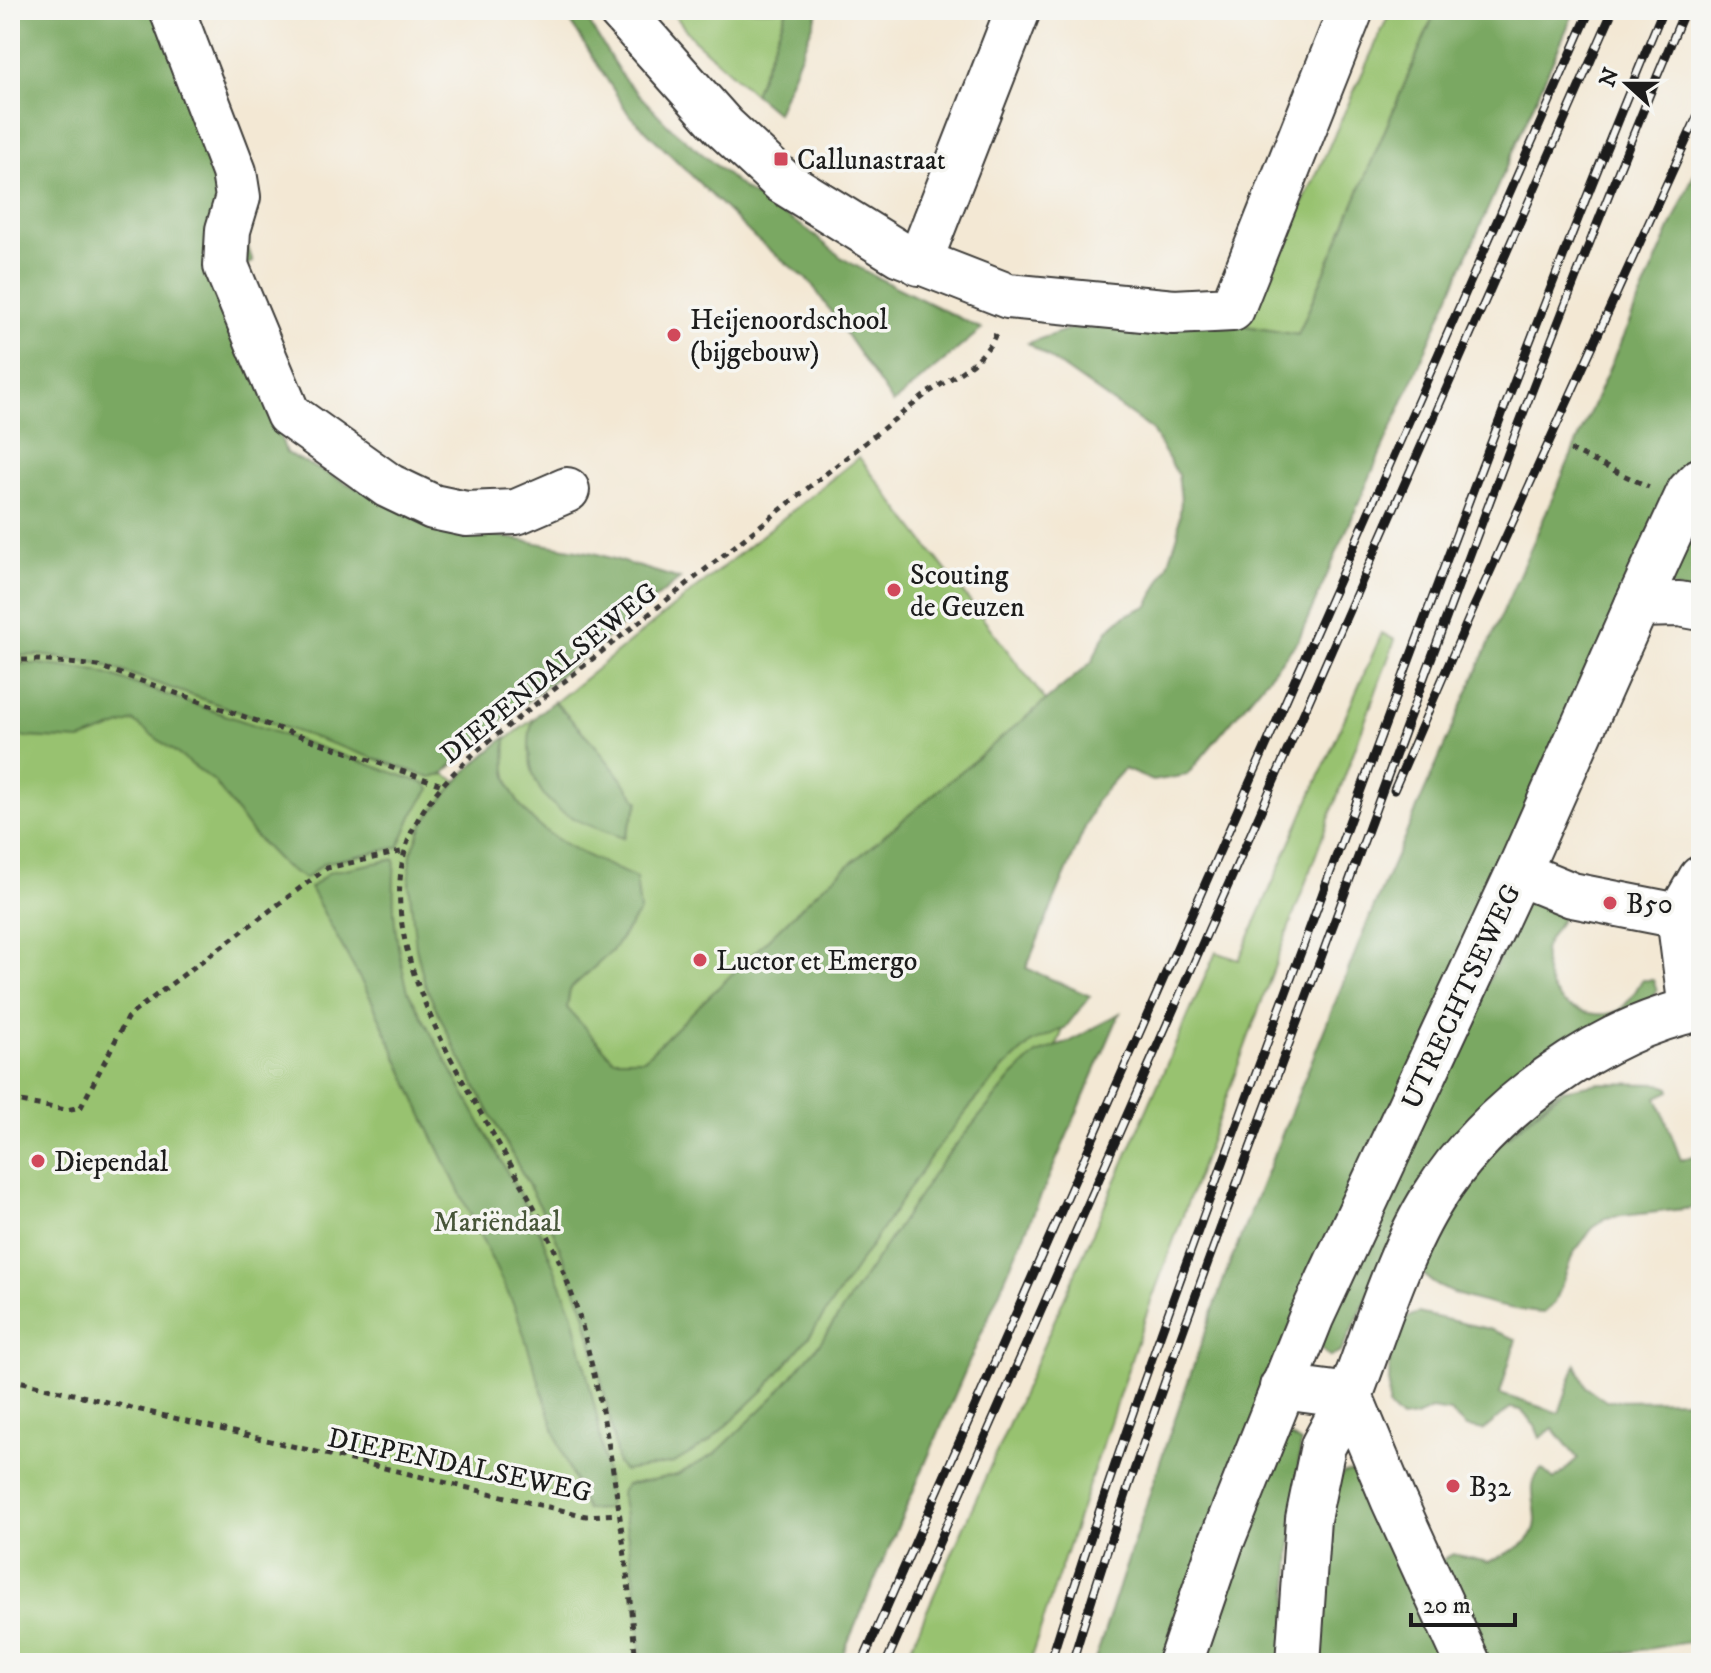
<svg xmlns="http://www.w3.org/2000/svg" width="1711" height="1673" viewBox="0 0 1711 1673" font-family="'IM FELL DW Pica',serif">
<rect width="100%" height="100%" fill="#f6f6f2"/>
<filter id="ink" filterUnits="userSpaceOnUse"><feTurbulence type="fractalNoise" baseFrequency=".0125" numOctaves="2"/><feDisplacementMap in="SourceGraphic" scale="16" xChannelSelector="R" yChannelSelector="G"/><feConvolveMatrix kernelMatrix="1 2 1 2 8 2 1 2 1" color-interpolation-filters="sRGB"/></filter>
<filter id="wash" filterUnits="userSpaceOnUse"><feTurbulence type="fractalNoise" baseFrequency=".006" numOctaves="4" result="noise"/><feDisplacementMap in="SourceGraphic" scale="32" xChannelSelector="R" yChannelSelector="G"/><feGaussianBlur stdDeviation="1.8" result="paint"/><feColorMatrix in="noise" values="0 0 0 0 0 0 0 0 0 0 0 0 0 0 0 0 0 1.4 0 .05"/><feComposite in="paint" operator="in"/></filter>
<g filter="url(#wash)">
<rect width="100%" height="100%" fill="#f3e8d4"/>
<g fill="#98c26f" stroke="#5a6f46" stroke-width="2">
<polygon points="671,10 787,10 754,94 692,38"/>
<polygon points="1391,10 1436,10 1298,335 1217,321 1253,305 1312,184"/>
<polygon points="859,457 1076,740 974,978 1067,1020 805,1663 10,1663 10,542 290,688 457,781 483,757 553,704"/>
<polygon points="1382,633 1395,640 1145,1318 1029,1663 904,1663 1216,952 1239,960"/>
</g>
<g fill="#7aa862" stroke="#4b623f" stroke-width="2">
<polygon points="10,10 166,10 253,262 244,266 239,307 286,453 429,524 594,553 680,579 475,743 442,775 431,778 98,663 39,655 10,656"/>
<polygon points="563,10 581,10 624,79 668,125 745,190 808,230 842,258 878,278 982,329 893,403 811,283 755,238 628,113"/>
<polygon points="787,10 819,10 777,113 754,94"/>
<path d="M1436,10h139l-277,631 -111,134 -34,6 -29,-12 -27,30 -71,169 64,28 -25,32 -34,15 -28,26 -34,39 -37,47 -120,178 -46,55 -57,54 -35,21 -50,8 -6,-7 -9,-50 -24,-101 -32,-82 -97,-181 -31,-65 -9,-38 -7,-63 2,-31 13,-31 41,-50 41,-35c0,12 -2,27 1,39 14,58 81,79 129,102l4,33 -28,40 -42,38 -3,19 46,51h31l175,-169 273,-228c13,-33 22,-45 56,-56l20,-41 10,-31 3,-34 -3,-25 -27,-46 -123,-86 41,-14 148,-8 81,14z"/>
<polygon points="1701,158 1701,436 1682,474 1165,1663 1094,1663 1166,1444 1226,1273 1370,916"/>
<polygon points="1701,498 1701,597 1668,586"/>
<polygon points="10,664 39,664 97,671 426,784 430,789 412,816 399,847 324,863 305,879 284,866 252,833 214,781 133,721 80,740 10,736"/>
<path d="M554,701l41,44 44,57 -15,36c-50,-17 -94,-30 -95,-91 0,-27 5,-31 25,-46z"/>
<path d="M395,859c-4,50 0,83 13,132l133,243 32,81 24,102 10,62 2,24 -3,6 -20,1 -26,-63 -44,-137 -93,-194 -52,-117 -61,-111 20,-16z"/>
<path d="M1530,893l30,13 3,11c-6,10 -17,23 -19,34 -2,16 7,43 20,52 13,9 40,16 55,7 10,-7 17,-19 23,-30h11l4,10 -5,12 -258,243 -53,107 -11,5 -8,-7 -3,-11z"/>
<polygon points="1120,1013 839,1663 642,1663 635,1583 621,1492 626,1485 677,1475 715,1454 775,1396 820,1343 941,1163 1012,1077 1036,1054 1069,1042"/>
<path d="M1599,1083l61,1 9,4 1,3 -13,6 24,63 20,-7v54l-96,11 -13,11 -19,25 -18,49 -11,10c-27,-2 -101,-16 -119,-37 -3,-4 -6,-12 -8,-17l68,-103 78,-66z"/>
<path d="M1418,1313l71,16 27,10 -16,55 59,19 17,-49 10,23 20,14 95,-1v240l-137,23h-77l-47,-98 5,-7 8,-4 35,8c11,-6 31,-12 40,-22 21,-23 -9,-50 14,-71l12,11 24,-21 -25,-31 -13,10 -5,-12 -14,-16 -11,-2 -26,22 -18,-3 -16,-15 -19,-3 -15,8 -15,2 -13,-13 3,-71 6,-14z"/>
<polygon points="1289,1435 1301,1443 1293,1515 1285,1663 1196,1663 1275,1438"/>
<polygon points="1354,1472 1367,1475 1452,1663 1312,1663 1332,1491 1343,1473"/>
</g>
</g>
<g filter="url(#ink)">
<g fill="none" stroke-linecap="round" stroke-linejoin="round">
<g stroke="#3c3b38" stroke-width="48">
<g id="minor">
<polyline points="172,10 234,172 238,197 228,230 226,266 288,414 389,486 433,507 466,514 516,512 567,490"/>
<polyline points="620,10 724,127 782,181 900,254 1008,296 1174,312 1232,309 1351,10"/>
<polyline points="919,263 1018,10"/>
<polyline points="1637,605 1689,492 1701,480"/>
<polyline points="1518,873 1572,895 1679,916"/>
<polyline points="1691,1010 1679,916 1701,878"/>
<path d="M1282,1387l68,9c24,-62 48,-143 83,-198 55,-88 166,-169 268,-190"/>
<polyline points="1180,1663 1221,1543 1311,1318 1518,873 1637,605 1679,604 1701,608"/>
<polyline points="1298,1663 1308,1519 1323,1446 1350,1396 1393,1499 1468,1663"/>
</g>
</g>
<g stroke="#3c3b38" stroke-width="5" stroke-dasharray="6 6" stroke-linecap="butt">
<polyline points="1570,450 1649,487"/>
<polyline points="10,660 39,660 98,666 442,785"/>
<polyline points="10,1100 66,1110 81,1107 127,1018 139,1008 327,868 405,851"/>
<polyline points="10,1379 586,1516 618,1514"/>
<path d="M636,1663c-9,-98 -20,-197 -43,-293 -5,-19 -9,-39 -15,-58 -9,-26 -19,-54 -31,-79 -49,-107 -175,-260 -142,-382 11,-42 43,-74 74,-102l450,-357c24,-15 57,-32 67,-59"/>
</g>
<use href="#minor" stroke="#fff" stroke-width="44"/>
<g stroke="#1c1c1c" stroke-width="9">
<g id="rail">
<polyline points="1394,790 1468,620 1701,108"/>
<polyline points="862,1663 1590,10"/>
<polyline points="886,1663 1613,10"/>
<path d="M1050,1663c81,-260 178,-513 272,-768 110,-297 219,-593 341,-885"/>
<path d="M1072,1663c75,-249 170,-491 260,-735 113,-308 225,-616 353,-918"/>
</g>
</g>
<use href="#rail" stroke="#f6f6f2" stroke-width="6" stroke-dasharray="18" stroke-linecap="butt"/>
</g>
</g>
<g fill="#d1495b" stroke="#f6f6f2" stroke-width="3">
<rect x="773" y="151" width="16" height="16" rx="4"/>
<circle cx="674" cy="335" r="8"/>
<circle cx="894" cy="590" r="8"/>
<circle cx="1610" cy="903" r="8"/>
<circle cx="700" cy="960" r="8"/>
<circle cx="38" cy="1161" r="8"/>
<circle cx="1453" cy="1486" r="8"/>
</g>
<g text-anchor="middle" stroke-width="7" stroke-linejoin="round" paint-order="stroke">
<g font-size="28" fill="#1c1c1c" stroke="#f6f6f2" text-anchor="start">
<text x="797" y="169">Callunastraat</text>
<text x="690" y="329">Heijenoordschool<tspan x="690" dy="32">(bijgebouw)</tspan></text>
<text x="910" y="584">Scouting<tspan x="910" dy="32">de Geuzen</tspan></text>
<text x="1626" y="913">B50</text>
<text x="716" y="970">Luctor et Emergo</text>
<text x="54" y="1171">Diependal</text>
<text x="1469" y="1496">B32</text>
</g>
<g font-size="28" fill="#1c1c1c" stroke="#f6f6f2">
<text transform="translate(548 672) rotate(-39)" y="10">DIEPENDALSEWEG</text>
<text transform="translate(1460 996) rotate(-65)" y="10">UTRECHTSEWEG</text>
<text transform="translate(460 1464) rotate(12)" y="10">DIEPENDALSEWEG</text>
</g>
<g font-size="28" fill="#475639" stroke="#f6f6f2">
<text x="497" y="1231">Mariëndaal</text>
</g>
</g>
<rect width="1711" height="1673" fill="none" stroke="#f6f6f2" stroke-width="40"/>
<g transform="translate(1627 84) rotate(291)" stroke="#f6f6f2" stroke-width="6" paint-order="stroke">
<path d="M0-6L14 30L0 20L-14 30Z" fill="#1c1c1c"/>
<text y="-12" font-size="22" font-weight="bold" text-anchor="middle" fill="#1c1c1c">N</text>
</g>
<path d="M1411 1613v12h104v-12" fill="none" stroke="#1c1c1c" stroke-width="4"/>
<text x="1423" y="1613" font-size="24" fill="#1c1c1c" stroke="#f6f6f2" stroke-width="6" paint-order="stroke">20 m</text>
</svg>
